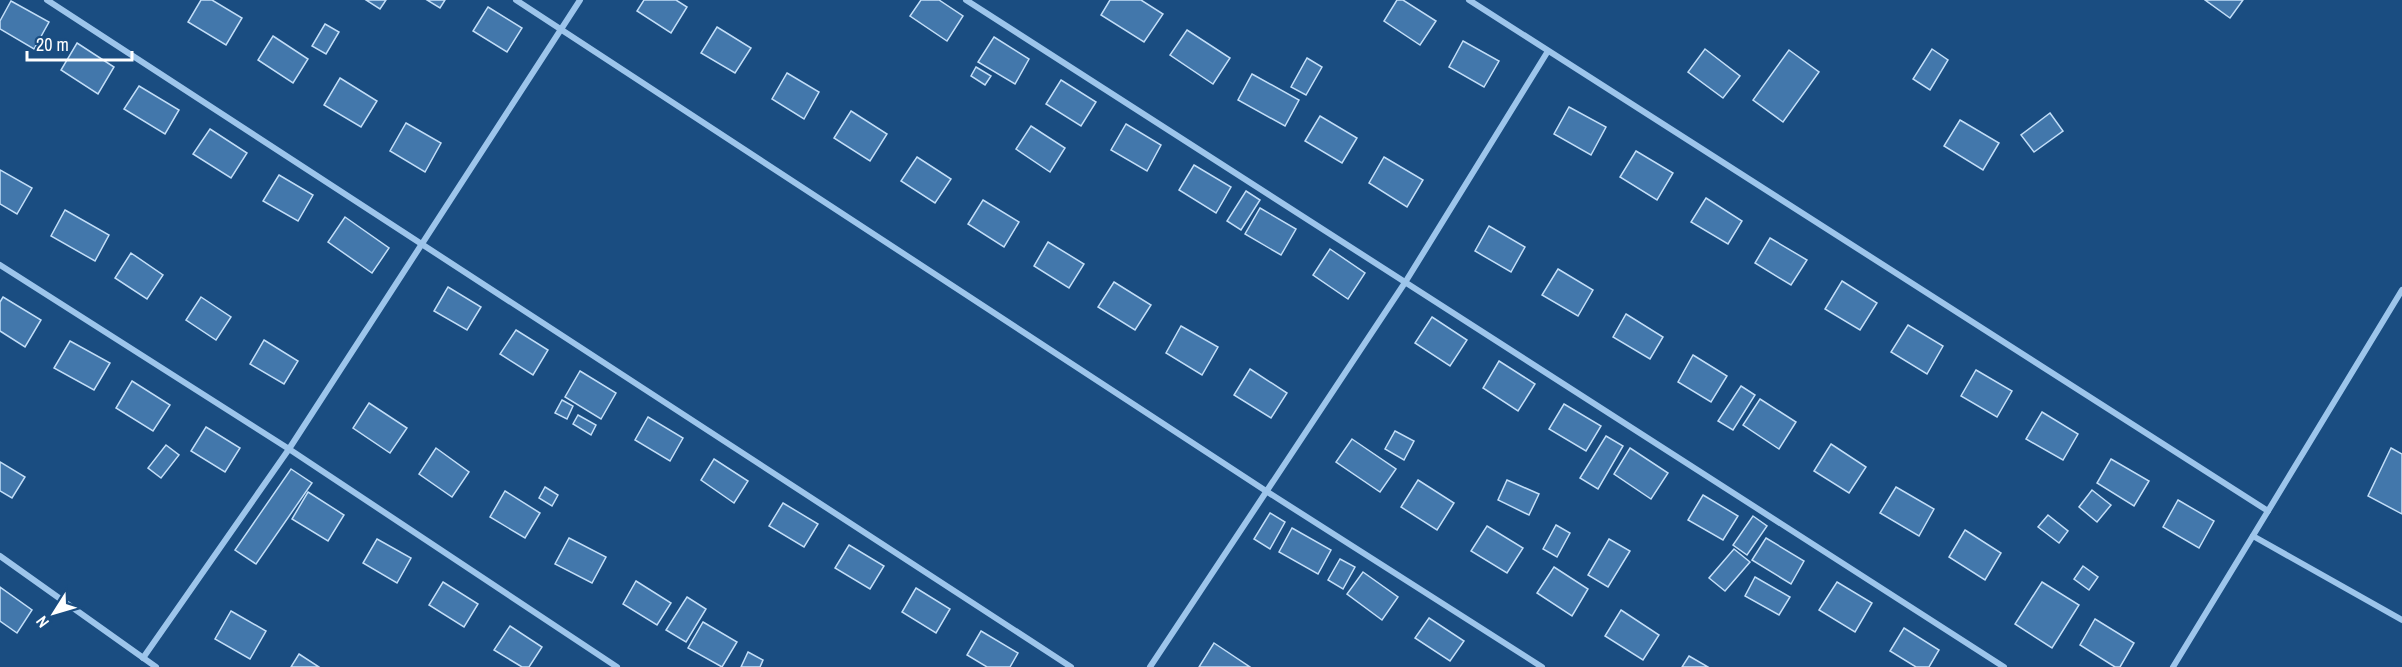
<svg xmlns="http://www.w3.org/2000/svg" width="2402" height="667" viewBox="0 0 2402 667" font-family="'Archivo Narrow',sans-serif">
<rect width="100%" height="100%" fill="#1a4d81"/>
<g fill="#4277ab" stroke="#c2def8" stroke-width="1.5">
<polygon points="201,0 212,0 242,18 226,45 188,22"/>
<polygon points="366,0 386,0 380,9"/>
<polygon points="427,0 445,0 440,8"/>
<polygon points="644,0 676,0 687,7 671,33 637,11"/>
<polygon points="921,0 939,0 963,16 947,41 910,16"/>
<polygon points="1110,0 1141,0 1163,14 1144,42 1101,15"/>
<polygon points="1397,0 1403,0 1436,21 1420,45 1384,21"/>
<polygon points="2205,0 2243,0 2230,18"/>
<polygon points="11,1 49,22 34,49 0,29 0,21"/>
<polygon points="488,7 522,28 507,52 473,31"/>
<polygon points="325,24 339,32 326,54 312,46"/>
<polygon points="717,27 751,48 735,73 701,53"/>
<polygon points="1187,30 1230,58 1213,84 1170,55"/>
<polygon points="273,36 308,59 293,83 258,60"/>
<polygon points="994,37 1029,59 1015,84 978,62"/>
<polygon points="1463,41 1499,61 1484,87 1449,67"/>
<polygon points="77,43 114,67 98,94 61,70"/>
<polygon points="1705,49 1740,76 1723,98 1688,72"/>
<polygon points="1932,49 1948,60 1930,90 1913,79"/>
<polygon points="1789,50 1819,72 1783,122 1753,100"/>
<polygon points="1307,58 1322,67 1306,95 1291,87"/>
<polygon points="976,67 991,76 985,85 971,76"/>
<polygon points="787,73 819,92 804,119 772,99"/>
<polygon points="1252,74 1299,100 1285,126 1238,100"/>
<polygon points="340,78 377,101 361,127 324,105"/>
<polygon points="1061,80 1096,102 1081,126 1046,104"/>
<polygon points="139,86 179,110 165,134 124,109"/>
<polygon points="1569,107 1606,127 1591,155 1554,134"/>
<polygon points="851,111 887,134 870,161 834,138"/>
<polygon points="2050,113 2063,131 2034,152 2021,135"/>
<polygon points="1320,116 1357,138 1342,163 1305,141"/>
<polygon points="1960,120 1999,143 1983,170 1944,146"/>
<polygon points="406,123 441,143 425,172 390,151"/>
<polygon points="1126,124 1161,145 1147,171 1111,150"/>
<polygon points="1031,126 1065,148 1050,172 1016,149"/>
<polygon points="210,129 247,153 231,178 193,154"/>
<polygon points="1636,151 1673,173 1657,200 1620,177"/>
<polygon points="917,157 951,179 935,203 901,181"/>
<polygon points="1384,157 1423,180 1407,207 1369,183"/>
<polygon points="1194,165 1231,187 1216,213 1179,190"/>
<polygon points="0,170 32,188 17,214 0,204"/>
<polygon points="279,175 313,195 298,221 263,201"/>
<polygon points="1246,191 1260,200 1241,230 1227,221"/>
<polygon points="1706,198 1742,221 1728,244 1691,222"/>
<polygon points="983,200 1019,222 1004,247 968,224"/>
<polygon points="1260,208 1296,229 1281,255 1245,234"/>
<polygon points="65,210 109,235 95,261 51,236"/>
<polygon points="345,217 389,248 372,273 328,242"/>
<polygon points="1489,226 1525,247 1511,272 1475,251"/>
<polygon points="1770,238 1807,260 1791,285 1755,263"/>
<polygon points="1048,242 1084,264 1069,288 1034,266"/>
<polygon points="1330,249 1365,273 1348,299 1313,275"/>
<polygon points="131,253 163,275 147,299 115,278"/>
<polygon points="1558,269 1593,290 1578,316 1542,295"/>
<polygon points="1842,281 1877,303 1860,330 1825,309"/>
<polygon points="1114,282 1151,305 1135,330 1098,307"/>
<polygon points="448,287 481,307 467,330 434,311"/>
<polygon points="3,297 41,320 25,347 0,331 0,302"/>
<polygon points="201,297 231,317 216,340 186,320"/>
<polygon points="1626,314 1663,337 1650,359 1613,337"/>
<polygon points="1432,317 1467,340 1450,366 1415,343"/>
<polygon points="1908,325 1943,346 1927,374 1891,352"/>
<polygon points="1181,326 1218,347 1202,375 1166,353"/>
<polygon points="516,330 548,350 533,375 500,354"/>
<polygon points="264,340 298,361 284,384 250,364"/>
<polygon points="70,341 110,363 94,390 54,368"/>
<polygon points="1693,355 1727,376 1711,402 1678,382"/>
<polygon points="1499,361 1535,384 1518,411 1483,388"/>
<polygon points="1250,369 1287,393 1271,418 1234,395"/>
<polygon points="1976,370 2012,391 1997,417 1961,396"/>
<polygon points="580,371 616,393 601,419 565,397"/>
<polygon points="132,381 170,405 153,431 116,408"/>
<polygon points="1741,386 1755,395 1733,430 1718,421"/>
<polygon points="1760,399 1796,422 1779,449 1743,425"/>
<polygon points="562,400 573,406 567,419 555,413"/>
<polygon points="369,403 407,428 390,453 353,428"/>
<polygon points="1564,404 1601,426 1586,451 1549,429"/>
<polygon points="2042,412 2078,434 2063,460 2026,439"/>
<polygon points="578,415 596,425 591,435 573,424"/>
<polygon points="648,417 683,438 670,461 635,440"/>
<polygon points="206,427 240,448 225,472 191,451"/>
<polygon points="1395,431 1414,441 1404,460 1385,449"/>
<polygon points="1606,436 1623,446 1598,489 1580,478"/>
<polygon points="1352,439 1396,469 1380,492 1336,462"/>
<polygon points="1831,444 1866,467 1849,493 1814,471"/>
<polygon points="166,445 179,455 161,478 148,468"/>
<polygon points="436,448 469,472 452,497 419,474"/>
<polygon points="1630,448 1668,473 1651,499 1614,474"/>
<polygon points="2391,448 2402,454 2402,514 2368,496"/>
<polygon points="714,459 748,481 734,503 701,480"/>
<polygon points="2111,459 2149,481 2134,506 2097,483"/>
<polygon points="0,462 25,477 12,498 0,491"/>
<polygon points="291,469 312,483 256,564 235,550"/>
<polygon points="1418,480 1454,503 1437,530 1401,507"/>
<polygon points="1507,480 1539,494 1529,515 1498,500"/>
<polygon points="545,487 558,495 552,506 539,498"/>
<polygon points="1896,487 1934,509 1919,536 1880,513"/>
<polygon points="2092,490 2111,505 2097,522 2079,507"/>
<polygon points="505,491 540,513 525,538 490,517"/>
<polygon points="308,492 344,515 328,541 292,519"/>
<polygon points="1703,495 1738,516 1723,540 1688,520"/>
<polygon points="2178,500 2214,521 2199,548 2163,527"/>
<polygon points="783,503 818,524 804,547 769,526"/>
<polygon points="1270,513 1285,522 1270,549 1254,539"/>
<polygon points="2048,515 2068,531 2059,543 2038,527"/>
<polygon points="1753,516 1767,526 1747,555 1733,545"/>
<polygon points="1556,525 1570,533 1557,557 1543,549"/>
<polygon points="1487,526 1523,548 1507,573 1471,551"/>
<polygon points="1292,528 1331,550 1318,574 1279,552"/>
<polygon points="1965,530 2001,553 1985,580 1949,557"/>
<polygon points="569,538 606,557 592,583 555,564"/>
<polygon points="1766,538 1804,561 1791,584 1752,560"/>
<polygon points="377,539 411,558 397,583 363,563"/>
<polygon points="1609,539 1630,551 1608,587 1588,575"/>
<polygon points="849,545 884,566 870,589 835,568"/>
<polygon points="1734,549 1750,562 1725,591 1709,578"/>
<polygon points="1340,559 1355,567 1343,589 1328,580"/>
<polygon points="2083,566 2098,577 2089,590 2074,579"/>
<polygon points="1554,567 1588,589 1572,616 1537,593"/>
<polygon points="1363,572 1398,597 1382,620 1347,594"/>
<polygon points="1755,577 1790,597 1779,615 1745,596"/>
<polygon points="636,581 671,603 657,625 623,604"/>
<polygon points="443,582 478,604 464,627 429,605"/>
<polygon points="1837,582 1872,603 1855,632 1819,610"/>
<polygon points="2042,582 2079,605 2052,648 2015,624"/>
<polygon points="0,587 32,610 17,633 0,621"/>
<polygon points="916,588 950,609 936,633 902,612"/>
<polygon points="687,597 706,609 686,642 666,630"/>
<polygon points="1621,610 1659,635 1643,660 1605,636"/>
<polygon points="231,611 266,631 250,659 215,639"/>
<polygon points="1429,618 1464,641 1450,661 1415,638"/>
<polygon points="2095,619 2134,643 2120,667 2115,667 2080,645"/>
<polygon points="703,622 737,642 722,667 688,648"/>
<polygon points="510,626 542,647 529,667 522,667 494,650"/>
<polygon points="1904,628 1939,650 1929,667 1916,667 1890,651"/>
<polygon points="981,631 1018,653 1010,667 987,667 967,655"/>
<polygon points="1214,643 1250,667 1199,667"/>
<polygon points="748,652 763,660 760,667 741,667"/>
<polygon points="299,654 319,667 291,667"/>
<polygon points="1689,656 1708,667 1682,667"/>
</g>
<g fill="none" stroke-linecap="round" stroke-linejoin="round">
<g stroke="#9dc5eb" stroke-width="6">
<polyline points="47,0 1071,667"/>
<polyline points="516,0 1266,491 1542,667"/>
<polyline points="966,0 2004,667"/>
<polyline points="1469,0 2268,511 2173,667"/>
<polyline points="0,265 289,449 617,667"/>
<polyline points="2268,511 2402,290"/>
<polyline points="2253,536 2402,620"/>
<polyline points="0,556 156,667"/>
<polyline points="143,658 289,449 580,0"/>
<polyline points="1150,667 1406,281 1548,51"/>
</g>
</g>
<g transform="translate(54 613) rotate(233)" stroke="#1a4d81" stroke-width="4.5" paint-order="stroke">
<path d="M0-4.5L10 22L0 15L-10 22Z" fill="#ffffff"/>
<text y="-9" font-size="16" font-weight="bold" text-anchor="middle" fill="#ffffff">N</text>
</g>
<path d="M27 51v9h105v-9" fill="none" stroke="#ffffff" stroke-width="3"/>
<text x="36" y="51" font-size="18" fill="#ffffff" stroke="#1a4d81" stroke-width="4.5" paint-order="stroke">20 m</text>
</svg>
